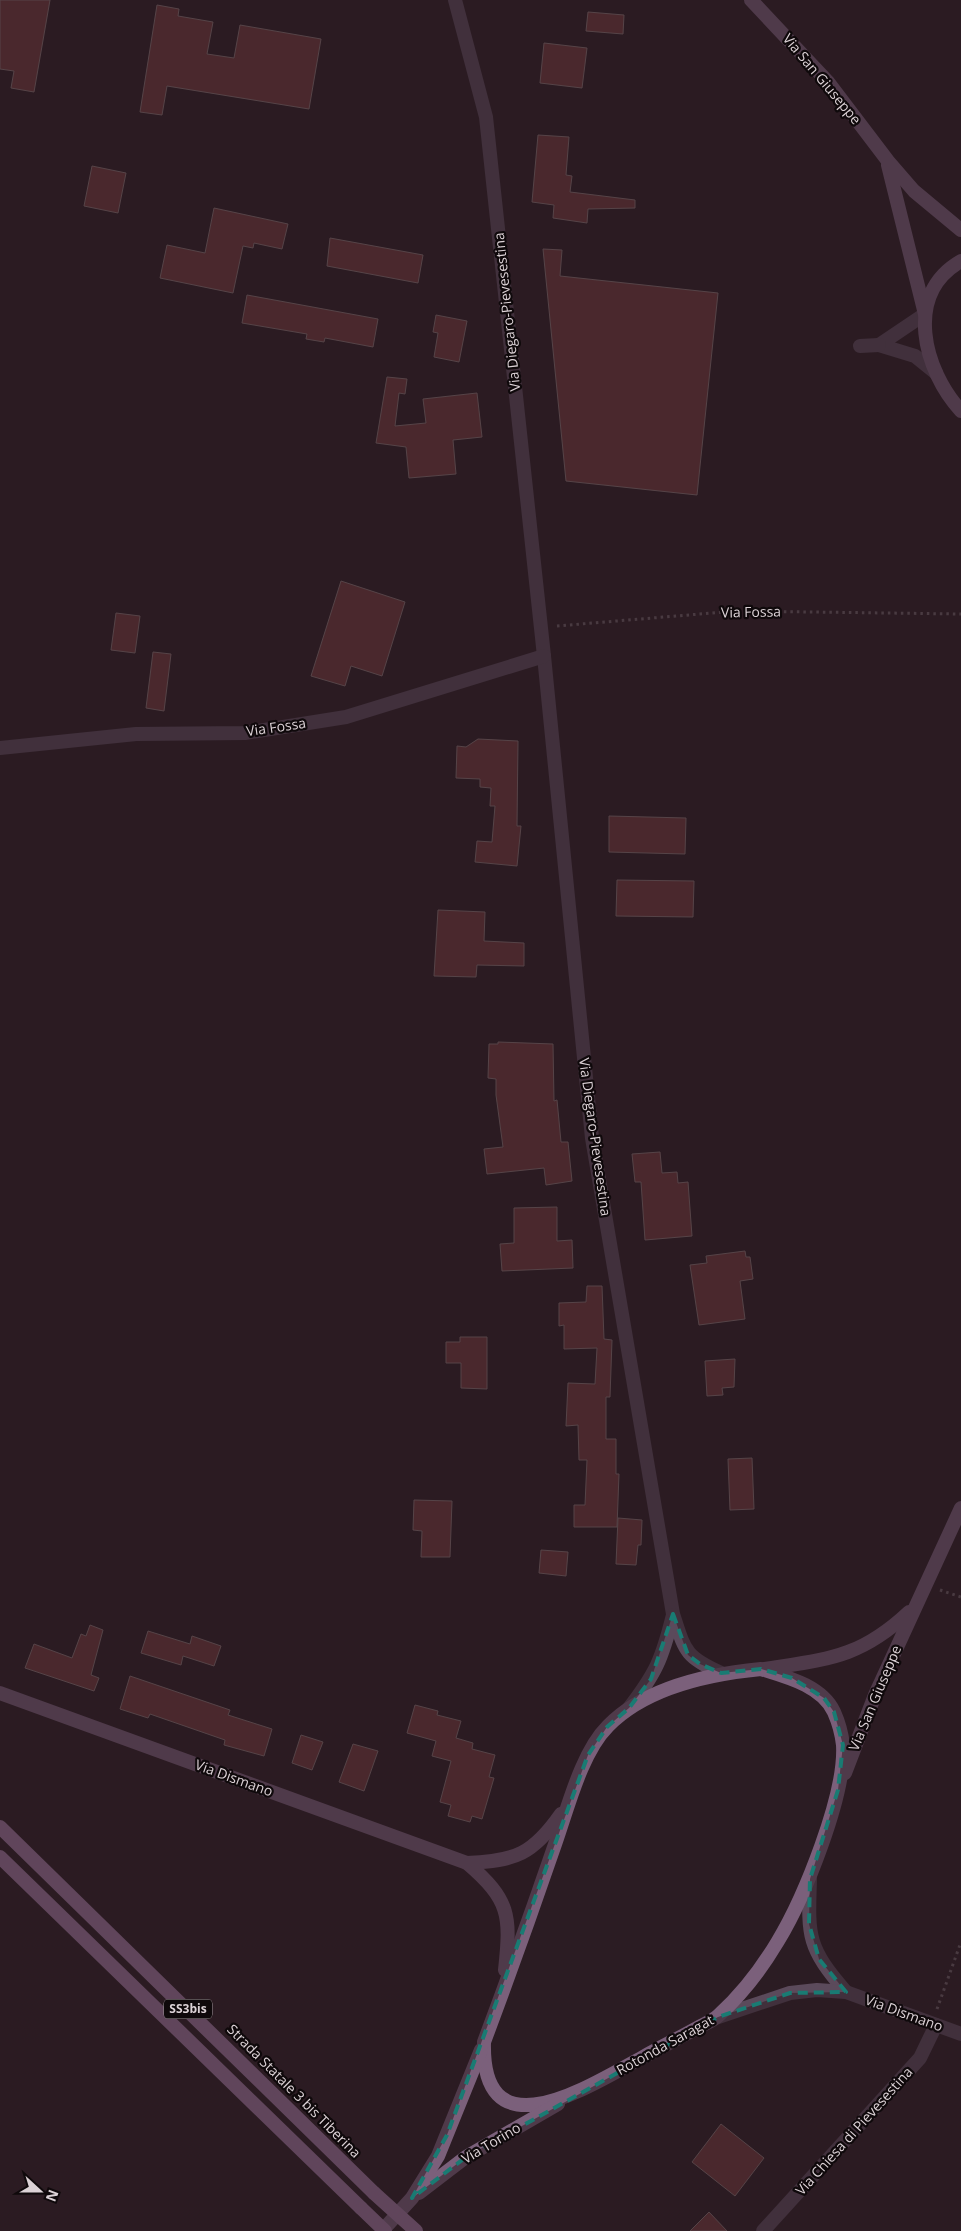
<svg xmlns="http://www.w3.org/2000/svg" width="961" height="2231" viewBox="0 0 961 2231" font-family="'Open Sans',sans-serif">
<rect width="100%" height="100%" fill="#2b1c23"/>
<g fill="#70393b" stroke="#887474">
<polygon points="0,0 50,0 34,92 11,88 14,71 0,69"/>
<polygon points="157,5 179,9 178,16 213,22 207,54 234,58 240,25 321,39 309,109 167,86 162,115 140,112"/>
<polygon points="588,12 624,15 623,34 586,31"/>
<polygon points="544,43 587,48 582,88 540,83"/>
<polygon points="538,135 569,137 566,175 572,176 570,192 635,200 635,208 588,209 587,223 553,218 554,205 532,202"/>
<polygon points="92,166 126,173 118,213 84,206"/>
<polygon points="214,208 288,224 282,249 254,243 253,248 243,246 233,293 160,278 167,245 205,253"/>
<polygon points="330,238 423,255 418,283 327,266"/>
<polygon points="543,249 562,250 560,276 718,293 697,495 566,481"/>
<polygon points="247,295 378,319 373,347 325,338 324,342 306,339 307,334 242,323"/>
<polygon points="436,315 467,321 459,362 434,357 438,333 433,332"/>
<polygon points="387,377 407,379 405,394 399,393 395,426 426,423 423,399 477,393 482,437 453,440 456,474 409,478 406,447 376,443"/>
<polygon points="341,581 405,602 382,676 351,666 345,686 311,676"/>
<polygon points="116,613 140,616 135,653 111,650"/>
<polygon points="153,652 171,654 164,711 146,708"/>
<polygon points="478,739 518,741 517,826 521,826 517,866 475,862 477,841 492,842 495,806 490,806 491,788 480,787 480,779 456,778 457,746 466,747"/>
<polygon points="609,816 686,818 685,854 609,852"/>
<polygon points="617,880 694,881 693,917 616,916"/>
<polygon points="438,910 485,912 484,941 524,943 524,966 477,965 476,977 434,976"/>
<polygon points="498,1042 553,1044 554,1101 557,1100 561,1142 568,1142 572,1181 546,1185 544,1168 487,1174 484,1149 503,1147 496,1095 496,1079 488,1078 489,1044 498,1044"/>
<polygon points="660,1152 662,1173 677,1172 678,1183 688,1182 692,1236 645,1240 641,1182 635,1182 632,1154"/>
<polygon points="557,1207 557,1241 572,1240 573,1268 502,1271 500,1244 514,1243 514,1208"/>
<polygon points="745,1251 746,1257 750,1257 753,1279 740,1281 745,1319 699,1325 690,1265 707,1263 706,1256"/>
<polygon points="587,1286 602,1286 604,1339 612,1340 610,1397 606,1397 606,1439 616,1439 616,1474 619,1474 617,1527 574,1527 574,1505 585,1505 587,1460 579,1460 578,1425 566,1426 568,1383 595,1384 597,1348 564,1349 564,1325 559,1326 559,1303 586,1302"/>
<polygon points="460,1337 487,1337 487,1389 461,1388 461,1363 446,1363 446,1342 460,1342"/>
<polygon points="735,1359 734,1387 722,1388 723,1395 707,1396 705,1361"/>
<polygon points="752,1458 754,1509 730,1510 728,1459"/>
<polygon points="414,1500 452,1501 450,1557 421,1557 422,1531 413,1530"/>
<polygon points="618,1518 642,1520 641,1545 638,1545 636,1565 616,1564"/>
<polygon points="541,1550 568,1552 566,1576 539,1573"/>
<polygon points="90,1625 103,1630 91,1675 99,1678 94,1691 25,1668 34,1644 72,1658 81,1634 86,1636"/>
<polygon points="148,1631 190,1644 192,1636 221,1646 214,1666 183,1656 181,1665 141,1653"/>
<polygon points="130,1676 230,1710 228,1715 272,1729 264,1756 224,1745 225,1740 150,1714 148,1718 120,1709"/>
<polygon points="415,1705 438,1711 437,1715 461,1721 456,1738 473,1743 472,1749 495,1755 489,1777 494,1778 482,1819 472,1816 470,1822 448,1816 451,1805 440,1802 451,1761 432,1756 436,1741 407,1733"/>
<polygon points="301,1735 323,1742 312,1770 292,1763"/>
<polygon points="353,1744 378,1751 364,1791 339,1782"/>
<polygon points="721,2124 764,2158 735,2196 692,2162"/>
<polygon points="709,2212 727,2231 690,2231"/>
</g>
<g fill="none" stroke-linecap="round" stroke-linejoin="round">
<g stroke="#6d6066" stroke-width="3" stroke-dasharray="2.5 4" stroke-linecap="butt">
<polyline points="557,626 736,611 961,614"/>
<polyline points="940,1590 961,1597"/>
<polyline points="937,2009 961,1942"/>
</g>
<g stroke="#5b4a5b" stroke-width="14">
<path d="M455,0l31,117 58,539 48,482 81,476c12,37 12,43 48,59"/>
<polyline points="925,314 879,345 915,356 936,373"/>
<polyline points="860,346 879,345"/>
<polyline points="0,748 136,734 245,733 346,717 544,656"/>
<path d="M629,1708c27,-35 33,-49 44,-93"/>
<polyline points="763,2231 920,2058 936,2025"/>
</g>
<g stroke="#5b4a5b" stroke-width="14">
<path d="M810,1879c-2,58 -3,68 36,113"/>
<polyline points="718,2017 790,1993 817,1990 846,1992 961,2034"/>
</g>
<g stroke="#7b607b" stroke-width="14">
<polyline points="751,0 828,82 888,161 914,191 961,230"/>
<polyline points="888,165 925,314"/>
<path d="M961,261c-58,33 -37,110 0,150"/>
<path d="M761,1669c26,8 61,17 73,43 4,9 8,24 9,33 3,50 -39,153 -65,196 -16,27 -36,53 -59,74 -6,6 -15,9 -22,13 -18,10 -36,19 -54,29 -52,28 -162,100 -159,-15 24,-64 47,-128 69,-192 14,-38 27,-96 55,-124 38,-39 101,-52 153,-57z"/>
<path d="M765,1669c63,-10 95,-11 144,-57"/>
<path d="M0,1693l467,170c43,37 44,52 38,107"/>
<polyline points="845,1773 875,1695 961,1508"/>
<path d="M467,1863c49,-2 66,-9 94,-49"/>
<polyline points="419,2193 466,2157 558,2104"/>
<polyline points="382,2231 412,2198 438,2156 481,2050"/>
</g>
<g stroke="#9f79a0" stroke-width="14">
<polyline points="0,1827 374,2193"/>
<polyline points="0,1857 361,2208"/>
</g>
<g stroke="#9f79a0" stroke-width="14">
<polyline points="374,2193 416,2231"/>
<polyline points="361,2208 385,2231"/>
</g>
</g>
<path d="M0 0H961V2231H0ZM673,1614l15,41 12,9 21,9 40,-4 31,9 32,20 10,14 9,33 -5,45 -28,89 -1,45 10,35 27,33 -56,1 -72,24 -252,140 -54,41 35,-63 141,-380 19,-28 22,-19 22,-29z" fill="#2b1c23" fill-opacity=".55" fill-rule="evenodd"/>
<path fill="none" stroke="#197b73" stroke-width="4" stroke-dasharray="10 6" stroke-linejoin="round" d="M673,1614l15,41 12,9 21,9 40,-4 31,9 32,20 10,14 9,33 -5,45 -28,89 -1,45 10,35 27,33 -56,1 -72,24 -252,140 -54,41 35,-63 141,-380 19,-28 22,-19 22,-29z"/>
<g text-anchor="middle" stroke-width="4.5" stroke-linejoin="round" paint-order="stroke">
<rect fill="#0f090b" stroke="#9e9699" stroke-width="1" x="164" y="1999.5" width="48" height="19" rx="4"/>
<g font-size="12" font-weight="bold" fill="#dcd2d6">
<text x="188" y="2013">SS3bis</text>
</g>
<g font-size="14" fill="#dcd2d6" stroke="#0f090b">
<text transform="translate(822 79) rotate(50)" y="5">Via San Giuseppe</text>
<text transform="translate(507 312) rotate(-96)" y="5">Via Diegaro-Pievesestina</text>
<text transform="translate(751 612) rotate(-1)" y="5">Via Fossa</text>
<text transform="translate(276 727) rotate(-8)" y="5">Via Fossa</text>
<text transform="translate(595 1137) rotate(82)" y="5">Via Diegaro-Pievesestina</text>
<text transform="translate(875 1698) rotate(-67)" y="5">Via San Giuseppe</text>
<text transform="translate(234 1778) rotate(20)" y="5">Via Dismano</text>
<text transform="translate(904 2013) rotate(20)" y="5">Via Dismano</text>
<text transform="translate(665 2045) rotate(-29)" y="5">Rotonda Saragat</text>
<text transform="translate(294 2091) rotate(45)" y="5">Strada Statale 3 bis Tiberina</text>
<text transform="translate(854 2131) rotate(-48)" y="5">Via Chiesa di Pievesestina</text>
<text transform="translate(491 2143) rotate(-31)" y="5">Via Torino</text>
</g>
</g>
<g transform="translate(40 2191) rotate(111)" stroke="#0f090b" stroke-width="4" paint-order="stroke">
<path d="M0-4L9 19L0 12L-9 19Z" fill="#dcd2d6"/>
<text y="-8" font-size="14" font-weight="bold" text-anchor="middle" fill="#dcd2d6">N</text>
</g>
</svg>
